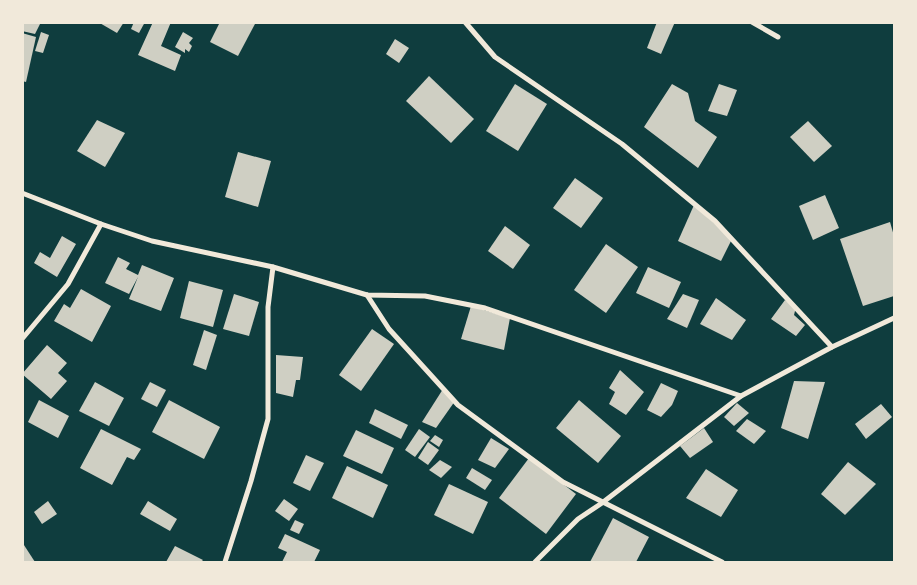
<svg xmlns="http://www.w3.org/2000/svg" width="917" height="585" viewBox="0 0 917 585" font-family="'Crimson Pro',serif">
<rect width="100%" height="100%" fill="#0f3d3e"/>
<g fill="#cfcfc3">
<polygon points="22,22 41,22 35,34 22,31"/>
<polygon points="98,22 124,22 117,33"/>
<polygon points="134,22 145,22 139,33 131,29"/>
<polygon points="153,22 171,22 161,46 181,55 175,71 138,55"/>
<polygon points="220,22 256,22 238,56 210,42"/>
<polygon points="657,22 675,22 661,54 647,48"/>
<polygon points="41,32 49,35 43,53 35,51"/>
<polygon points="183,32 193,38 189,43 192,46 189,52 185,49 185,53 175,47"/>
<polygon points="22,33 36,37 26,82 22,81"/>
<polygon points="395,39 409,48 399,63 386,54"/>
<polygon points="429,76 474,119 451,143 406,101"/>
<polygon points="515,84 547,104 518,151 486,131"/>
<polygon points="672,84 688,93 695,121 717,137 698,168 644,127"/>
<polygon points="719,84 737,90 727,116 708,111"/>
<polygon points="97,120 125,133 105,167 77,151"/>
<polygon points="808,121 832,146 814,162 790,137"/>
<polygon points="238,152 271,161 258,207 225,197"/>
<polygon points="575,178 603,198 581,228 553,208"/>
<polygon points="825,195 839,228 813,240 799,206"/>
<polygon points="694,205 732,239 721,261 678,241"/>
<polygon points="890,222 894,236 894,296 863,306 840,239"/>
<polygon points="505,226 530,245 513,269 488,251"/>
<polygon points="62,236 76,244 57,277 34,263 40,252 50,258"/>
<polygon points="606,244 638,267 606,313 574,290"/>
<polygon points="118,257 130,263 126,269 138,275 142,265 174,278 161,311 129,299 138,277 129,294 105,283"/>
<polygon points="648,267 681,282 669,308 636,293"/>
<polygon points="189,281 223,290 213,327 180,318"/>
<polygon points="81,289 111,306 92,342 54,321 64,304 70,308"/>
<polygon points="234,294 259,302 249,336 223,329"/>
<polygon points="683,294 699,300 687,328 667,319"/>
<polygon points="716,298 746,320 732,340 700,324"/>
<polygon points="785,300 796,307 794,315 805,325 796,336 771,319"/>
<polygon points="471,306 510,318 504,350 461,339"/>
<polygon points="372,329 394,344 361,391 339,375"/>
<polygon points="204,330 217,335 206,370 193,365"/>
<polygon points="47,345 67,363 58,373 67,381 51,399 22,374"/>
<polygon points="276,355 303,357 300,380 296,380 293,397 276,393"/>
<polygon points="620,370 644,392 626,415 609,404 615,392 609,388"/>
<polygon points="794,381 825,382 808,439 781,428"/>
<polygon points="95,382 124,398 109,426 79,411"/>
<polygon points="150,382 166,390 157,407 141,399"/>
<polygon points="661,383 678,391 672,405 661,417 647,410"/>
<polygon points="443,389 455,401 436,428 422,422"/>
<polygon points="39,400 69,416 58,438 28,422"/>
<polygon points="169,400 220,427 204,459 152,432"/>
<polygon points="579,400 621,436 598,463 556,428"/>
<polygon points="737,403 749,413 734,426 724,417"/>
<polygon points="881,404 892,417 866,439 855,424"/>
<polygon points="375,409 408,425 401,439 369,423"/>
<polygon points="747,419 766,431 754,444 736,431"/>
<polygon points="704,428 713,442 690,458 680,446"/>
<polygon points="101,429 141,449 134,460 127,457 112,485 80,468"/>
<polygon points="419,429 430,437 415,457 405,450"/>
<polygon points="356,430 394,448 382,474 343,456"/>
<polygon points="435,435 443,440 439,447 430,441"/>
<polygon points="491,438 509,449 495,468 478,460"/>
<polygon points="428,442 439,450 428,465 418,458"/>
<polygon points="306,455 324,463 310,491 293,483"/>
<polygon points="529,458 576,494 546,534 499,498"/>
<polygon points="440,460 452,467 441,478 429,470"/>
<polygon points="848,462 876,484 845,515 821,494"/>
<polygon points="347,466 388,485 373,518 332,498"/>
<polygon points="472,468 492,480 485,490 466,478"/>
<polygon points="706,469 738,490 721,517 686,498"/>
<polygon points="449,484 488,502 473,534 434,515"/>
<polygon points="284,499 298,509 289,521 275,511"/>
<polygon points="48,501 57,514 42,524 34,512"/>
<polygon points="148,501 177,519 170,531 140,514"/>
<polygon points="613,518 649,537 636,562 590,562"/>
<polygon points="295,520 304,524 299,534 290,530"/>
<polygon points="285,534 320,550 314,562 282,562 287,552 278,548"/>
<polygon points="22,542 35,562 22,562"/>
<polygon points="175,546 203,560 201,562 166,562"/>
</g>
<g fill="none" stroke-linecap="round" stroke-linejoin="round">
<g stroke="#f1e9da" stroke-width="5">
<polyline points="465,22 495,57 622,144 715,221 832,347"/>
<polyline points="752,22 778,37"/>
<polyline points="22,193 101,224 152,241 273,267 367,295 425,296 485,308 741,396"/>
<polyline points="367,295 389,329 458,405 563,482 722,562"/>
<polyline points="22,339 68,284 101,224"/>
<polyline points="225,562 251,481 268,419 268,307 273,267"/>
<polyline points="535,562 578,519 602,503 741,396 832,347 894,318"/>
</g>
</g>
<rect width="917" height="585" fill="none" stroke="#f1e9da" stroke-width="48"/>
</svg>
